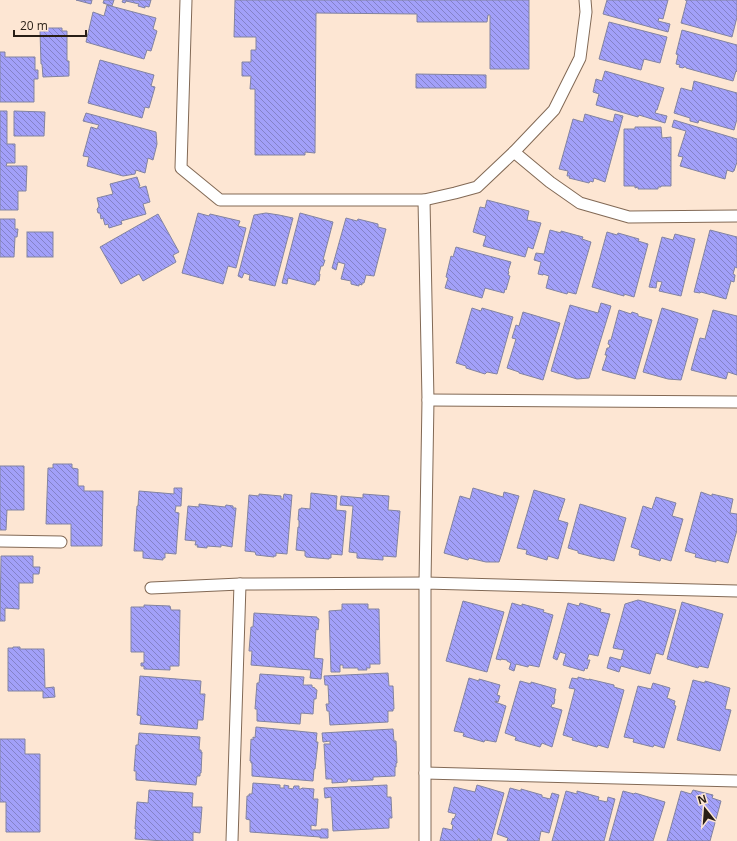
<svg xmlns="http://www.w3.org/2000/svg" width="737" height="841" viewBox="0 0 737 841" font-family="'Open Sans',sans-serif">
<defs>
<pattern id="building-back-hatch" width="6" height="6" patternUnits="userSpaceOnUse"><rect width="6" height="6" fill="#a2a0f9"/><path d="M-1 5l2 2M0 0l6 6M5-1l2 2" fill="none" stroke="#8482c8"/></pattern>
</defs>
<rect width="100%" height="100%" fill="#fde6d3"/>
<g fill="url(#building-back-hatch)" stroke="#8283a1">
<polygon points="76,0 92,0 91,4"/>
<polygon points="104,0 114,0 112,6 103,3"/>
<polygon points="123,0 151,0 149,7 145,6 145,8 138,6 139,4 126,1 125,3 122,2"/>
<polygon points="235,0 529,0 529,69 490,69 490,15 488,15 487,22 417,22 417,14 316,13 315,153 305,152 305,155 255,155 255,89 250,89 251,76 242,76 242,62 251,62 251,50 256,50 256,37 234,37"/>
<polygon points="607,0 668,0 663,19 659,18 658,21 670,24 668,32 603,14"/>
<polygon points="685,0 737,0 737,17 732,37 681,23 687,0"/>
<polygon points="107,5 156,18 153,29 157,31 151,51 147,50 144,59 86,42 93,12 104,16"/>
<polygon points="609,22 667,37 660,63 644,59 641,70 599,59"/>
<polygon points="47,28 62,28 62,31 67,31 67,61 69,61 69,76 43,77 42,64 41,64 40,31 47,31"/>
<polygon points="682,30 737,45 737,72 736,71 733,81 686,68 686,67 684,67 683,68 679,67 680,65 676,64 678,55 676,54"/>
<polygon points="0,52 5,52 5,57 35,57 35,70 38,70 38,79 34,79 34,102 0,102"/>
<polygon points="100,60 154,75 151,86 155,87 149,108 145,107 142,118 88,103"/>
<polygon points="605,71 664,88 657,110 656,110 655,113 667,116 665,123 639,115 638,117 596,105 599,94 593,92 596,79 602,81"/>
<polygon points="416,74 486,75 486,88 416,88"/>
<polygon points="694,81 737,93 737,119 734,130 699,120 698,123 690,121 690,118 674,113 681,88 692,91"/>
<polygon points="0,111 7,111 7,144 15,144 15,163 7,163 6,166 27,166 26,191 18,191 18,210 0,210"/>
<polygon points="14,111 45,112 44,136 14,136"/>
<polygon points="86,113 156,132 157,144 153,160 148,158 145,173 136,170 135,174 123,176 87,166 89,157 83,156 91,127 97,129 99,125 83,121"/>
<polygon points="585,114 613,122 615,114 623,116 605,182 594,178 593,182 590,181 589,183 569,178 570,176 567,176 568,171 559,169 573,119 583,122"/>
<polygon points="674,120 737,139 737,162 734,171 733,171 733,172 727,170 725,179 680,166 683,157 678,156 686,131 672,127"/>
<polygon points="635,127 661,127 662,138 671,137 671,186 661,186 661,187 658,187 658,189 638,189 638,187 635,188 635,186 624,186 624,129 635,129"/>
<polygon points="137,177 140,186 139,186 139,188 146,186 150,202 143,204 146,214 121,221 122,224 109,228 108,224 105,225 103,218 101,219 100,213 98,213 97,209 98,208 99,206 97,198 113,194 110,184"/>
<polygon points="487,200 529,211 527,220 541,223 533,249 528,247 525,257 483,246 486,236 473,232 480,207 485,208"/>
<polygon points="198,213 209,216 210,214 240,221 238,226 246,228 236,268 228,266 223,284 182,273"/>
<polygon points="266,213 279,215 293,218 275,286 249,280 250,275 244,273 242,278 238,276 254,215"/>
<polygon points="300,213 333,222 323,260 325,260 323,266 321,266 319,274 320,274 319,281 317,281 315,285 288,278 287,284 282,283"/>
<polygon points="158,214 179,252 173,255 176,262 143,281 139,274 121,284 100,247"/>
<polygon points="346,218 357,221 358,219 378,224 378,227 386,229 374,276 366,275 364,283 362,283 362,285 359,284 359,286 351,284 351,281 341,279 345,264 338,262 336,270 332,268"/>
<polygon points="0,219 15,219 15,229 18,229 17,237 15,237 14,257 0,257"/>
<polygon points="550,230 561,233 561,231 583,237 582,239 591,242 576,294 568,292 567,294 546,288 549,276 543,274 543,275 538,274 541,262 534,260 536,253 544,254"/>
<polygon points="710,230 737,237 737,268 735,267 733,274 735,275 734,282 731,281 726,299 701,292 700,293 694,292"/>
<rect x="27" y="232" width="26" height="25"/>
<polygon points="607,232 617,235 618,233 639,239 638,241 648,244 634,297 624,294 624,296 592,287"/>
<polygon points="675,234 695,239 681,296 659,291 662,282 657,281 656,288 649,287 662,237 673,240"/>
<polygon points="456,247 511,262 508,271 509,272 508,275 510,276 506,290 505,289 504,293 485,288 482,298 445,288 448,278 446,277 451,256 453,257"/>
<polygon points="601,303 611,306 589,378 577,379 551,371 570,305 598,313"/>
<polygon points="472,308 481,311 482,308 513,317 497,374 487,372 485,374 466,368 466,366 456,363"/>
<polygon points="662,308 698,319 681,380 668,379 643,372"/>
<polygon points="619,310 631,314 632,312 638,314 638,316 652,320 635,379 602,370 607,355 605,355 607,348 609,348 610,345 608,344 609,340 611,340"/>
<polygon points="713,310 737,316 737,375 728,372 726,379 691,370 700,338 705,339"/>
<polygon points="523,312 560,323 543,380 519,373 519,372 507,368 516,339 512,338 516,325 519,326"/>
<polygon points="53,464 72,464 72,468 78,469 78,486 84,486 84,491 103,491 102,546 71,546 71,524 46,524 48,468 53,468"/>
<polygon points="0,466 24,466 24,510 7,510 6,530 0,530"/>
<polygon points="174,488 182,488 181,506 176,506 175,512 179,513 176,554 165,553 165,558 163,558 163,560 143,558 143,551 134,551 137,506 138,506 139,491 174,494"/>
<polygon points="473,488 503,497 504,492 519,496 502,553 499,562 486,562 469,558 468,560 444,553 460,496 470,499"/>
<polygon points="534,490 565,499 558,520 568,523 558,559 548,556 547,560 526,554 527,550 517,548"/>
<polygon points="701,492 712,496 712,494 733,499 730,513 737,514 737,530 728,563 716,560 716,562 695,557 696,554 685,551"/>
<polygon points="311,493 337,496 336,510 346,511 342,555 331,554 331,558 329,558 329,559 306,557 306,556 305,556 305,551 296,550 298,527 299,527 299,520 298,520 299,509 301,509 301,508 310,509"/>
<polygon points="259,494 281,496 281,499 283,499 284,494 292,495 287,554 276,553 276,556 274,556 274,557 256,555 255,552 245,551 249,495 259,496"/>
<polygon points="363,494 389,496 388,510 400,511 396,557 383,556 383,560 357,558 357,553 349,552 353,506 340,505 341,496 363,498"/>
<polygon points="656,497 676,503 672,516 683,519 671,561 661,558 660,561 639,555 640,550 631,547 643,506 652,509"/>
<polygon points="199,504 225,507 226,505 233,506 233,508 236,508 232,547 221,545 221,547 207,546 207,548 197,547 198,545 195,545 196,541 185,540 188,506 199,507"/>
<polygon points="580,504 626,518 614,561 601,558 601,559 578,553 578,551 568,548"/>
<polygon points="1,556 33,556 33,567 40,567 39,574 33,574 33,583 19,583 19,609 5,608 5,621 0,621"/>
<polygon points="638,600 676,610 663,655 656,653 650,674 621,666 619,672 607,668 610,657 621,660 624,650 613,648 625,604"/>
<polygon points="463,601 504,612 487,672 446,661"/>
<polygon points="682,602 723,614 708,668 699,666 698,668 667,659"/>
<polygon points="512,603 522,606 522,604 544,610 543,612 553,615 539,667 529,665 528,667 516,664 514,671 509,669 511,663 507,661 507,660 501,659 501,660 496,659"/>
<polygon points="568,603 579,606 580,603 601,609 600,612 610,614 598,656 589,654 587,660 590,660 587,669 585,668 584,671 563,665 566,654 560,652 557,660 553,658"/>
<polygon points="342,604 368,604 368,609 379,609 380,664 370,664 370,668 366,668 367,670 358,670 358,668 343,668 343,665 340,665 340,672 331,672 329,611 342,610"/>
<polygon points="144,605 170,606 171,610 180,610 179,666 170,666 170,670 144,669 144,666 141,666 141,663 144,663 144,652 131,652 131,607 144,607"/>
<polygon points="254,613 317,617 317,618 319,619 318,630 316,629 314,658 323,659 321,679 310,678 311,670 251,665 252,651 249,651 251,627 253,627"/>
<polygon points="13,647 20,647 20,649 44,649 45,688 54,687 55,697 43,698 43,691 8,691 8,648 13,648"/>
<polygon points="388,673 389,686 393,686 394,709 393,709 393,711 388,711 388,722 330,725 329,711 327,711 326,704 329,704 328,685 325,685 324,676"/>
<polygon points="260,674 304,677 303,685 312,685 312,687 315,688 315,689 317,690 316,699 314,699 313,714 301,713 300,724 257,721 257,709 255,709 257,683 259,683"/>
<polygon points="140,676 201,681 200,694 205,694 203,720 198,720 197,729 140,724 141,716 137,715"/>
<polygon points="578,677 589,680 589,679 614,685 614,687 624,690 608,748 598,745 597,747 572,740 573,738 563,735 575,689 569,688 572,678 578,679"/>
<polygon points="469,678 479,681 479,679 500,685 497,695 500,696 498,702 495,701 495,702 506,706 496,742 485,740 484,742 463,736 464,733 454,731"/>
<polygon points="693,680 705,683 705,681 730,688 725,709 731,710 720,751 677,740"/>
<polygon points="520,681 531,684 531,682 556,689 554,699 555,699 554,704 552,704 551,707 562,710 552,747 542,743 540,747 515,740 516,737 505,733"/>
<polygon points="653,683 670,688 667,698 675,701 674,705 676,706 664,748 654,745 653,747 633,742 634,739 624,737 638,686 651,689"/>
<polygon points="256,727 317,733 316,742 318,742 315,769 314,769 313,781 252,776 252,763 251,763 251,761 250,761 251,739 253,740 253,737 255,738"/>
<polygon points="393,729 394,741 396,741 397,763 396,763 396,767 395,767 395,776 373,777 373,780 351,781 351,779 348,779 347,782 332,783 332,779 326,779 324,744 330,744 330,741 323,742 322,733"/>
<polygon points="139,733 200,737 199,750 201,750 201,752 202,752 201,773 200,773 200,776 197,776 196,785 136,780 136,771 134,771 136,745 138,745"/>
<polygon points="0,739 25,739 25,754 40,754 40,832 6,832 6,802 0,802"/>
<polygon points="253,783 280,785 280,788 284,788 284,785 289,786 288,788 293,789 294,786 299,786 299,789 301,789 302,788 314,789 313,799 318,799 316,826 311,825 311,830 321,830 321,829 328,829 328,838 320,838 320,837 250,832 250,820 246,819 247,796 249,796 249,794 252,794"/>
<polygon points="387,785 387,797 391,797 392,818 389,818 389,828 333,831 331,797 325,798 324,788"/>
<polygon points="477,785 504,793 491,841 479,841 480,839 478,839 478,841 440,841 443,828 452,830 453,825 451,824 453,818 454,819 456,814 448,812 454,787 475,792"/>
<polygon points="510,788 521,791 521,789 542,795 542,797 550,799 552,793 559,795 549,833 541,831 539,841 507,841 508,838 497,834"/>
<polygon points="149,790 193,793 192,807 202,807 200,833 193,832 193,841 164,841 135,839 136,829 135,829 137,802 148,803"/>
<polygon points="693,790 713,795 712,798 721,801 710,841 667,841 681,791 691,794"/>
<polygon points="566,791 577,794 577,791 599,797 598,800 607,802 608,797 615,799 604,841 552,841"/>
<polygon points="623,791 634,794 635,793 665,802 653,841 609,841"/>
</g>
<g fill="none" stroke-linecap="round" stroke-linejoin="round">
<g stroke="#826955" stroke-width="13">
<g id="lane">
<polyline points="186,0 181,168 220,200 424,200 455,193 477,187 514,152 554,110 580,58 586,12 585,0"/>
<polyline points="514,152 550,182 580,203 629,217 737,216"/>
<polyline points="424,200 428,400 425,583 425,841"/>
<polyline points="428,400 737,402"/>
<polyline points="0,541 61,542"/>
<polyline points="151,588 240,584 425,583 737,591"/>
<polyline points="425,773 737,781"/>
<polyline points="232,841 240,584"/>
</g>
</g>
<use href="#lane" stroke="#fff" stroke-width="11"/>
</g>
<g transform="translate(705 809) rotate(343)" stroke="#fde6d3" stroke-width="3" paint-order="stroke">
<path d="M0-3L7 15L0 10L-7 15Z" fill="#281e15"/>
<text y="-6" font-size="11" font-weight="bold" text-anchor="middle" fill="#281e15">N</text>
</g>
<path d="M14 30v6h72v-6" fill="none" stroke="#281e15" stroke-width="2"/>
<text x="20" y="30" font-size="12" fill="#281e15" stroke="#fde6d3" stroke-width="3" paint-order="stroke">20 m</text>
</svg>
